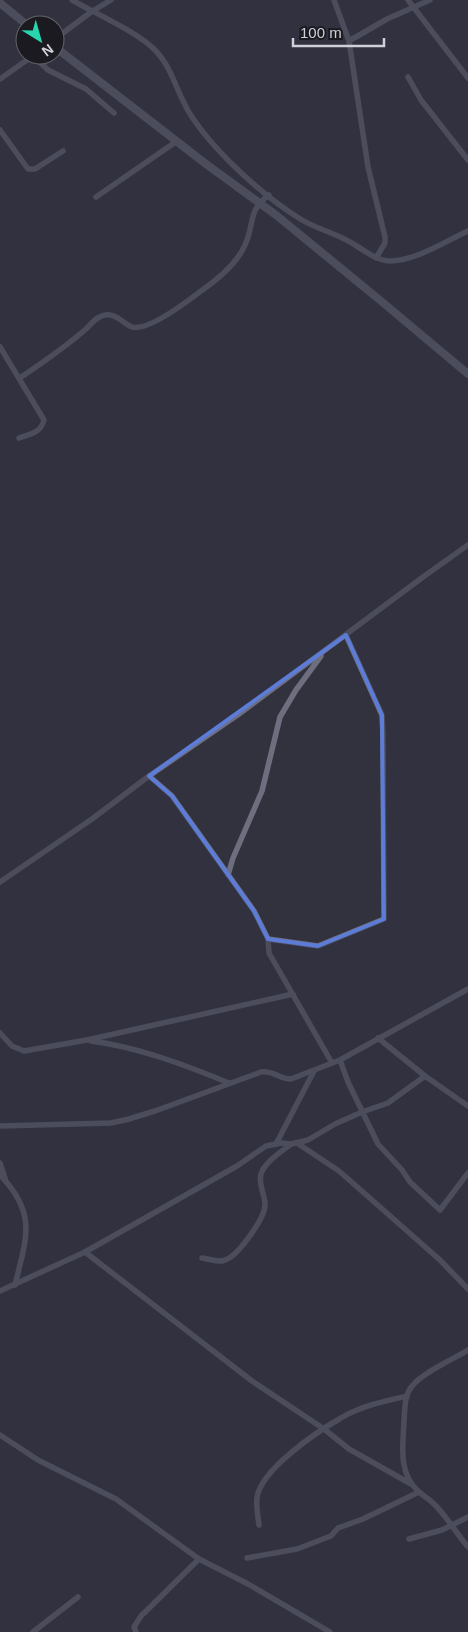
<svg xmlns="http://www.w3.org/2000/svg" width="468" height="1632" viewBox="0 0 468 1632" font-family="Arial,sans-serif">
<rect width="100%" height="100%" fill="#32323f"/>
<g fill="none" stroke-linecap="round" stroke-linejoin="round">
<g stroke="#6e6f7e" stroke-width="5.5">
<path d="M72,0c24,14 66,32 84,51 17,18 22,46 36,66 24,36 73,81 110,103 15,9 33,13 48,22 13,7 25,19 41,19 26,-1 53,-19 77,-30"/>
<polyline points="334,0 349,41 368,167 385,237 385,243 376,258"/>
<polyline points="408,0 468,78"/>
<polyline points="55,39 91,12 111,0"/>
<polyline points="349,41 387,19 430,0"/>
<polyline points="33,56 48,70 86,89 114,113"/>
<polyline points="408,77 421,100 468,160"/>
<polyline points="0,79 34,55"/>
<polyline points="0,130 28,169 35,169 63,151"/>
<polyline points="96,197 177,141"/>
<path d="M0,347l44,73c-3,13 -14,14 -25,18"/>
<path d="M20,378c23,-16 46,-31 67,-50 5,-5 10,-12 18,-13 10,-2 18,8 27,12 16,5 56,-26 69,-36 16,-11 36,-28 44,-46 10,-21 2,-34 24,-50"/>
<polyline points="149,776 172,796 254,911 268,939 269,953 332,1063"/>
<polyline points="228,875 233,858 262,791 280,717 296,690 321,656"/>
<polyline points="0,882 92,819 149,776 239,714 423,577 468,545"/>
<polyline points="268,939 318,946 384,919 383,734 382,715 346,635"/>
<polyline points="0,1033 12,1046 24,1051 87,1040 293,994"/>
<polyline points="378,1038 425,1076 468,1106"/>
<path d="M91,1041c47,6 94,24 138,42"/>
<polyline points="340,1060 348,1082 378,1144 402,1170 410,1182 440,1210 468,1173"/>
<path d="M0,1126l111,-3 18,-4 26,-8 106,-39c12,-2 18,7 30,7l49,-19 128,-71"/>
<polyline points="297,1143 339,1171 355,1185 440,1260 468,1289"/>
<polyline points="276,1144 314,1071"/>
<polyline points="0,1163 5,1178"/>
<path d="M0,1175c38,39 26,64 15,110"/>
<polyline points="85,1252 252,1381 324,1429 349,1449 411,1484"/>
<path d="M202,1258c7,1 17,5 23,2 13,-4 40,-42 40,-55 0,-11 -7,-20 -4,-31 4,-12 20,-22 30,-30"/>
<polyline points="0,1291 85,1252 237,1166 266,1146 281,1143 291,1144 308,1140 335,1124 362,1112 388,1103 425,1076"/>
<path d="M468,1350c-16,10 -44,22 -55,35 -9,9 -8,24 -9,36 -1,25 -6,50 13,69 6,6 13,9 18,15 13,13 21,28 33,42"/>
<polyline points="0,1435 38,1460 116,1499 199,1559 248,1584 330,1632"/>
<path d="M259,1525c-1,-8 -3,-18 -2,-27 3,-28 61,-67 84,-80 20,-12 44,-17 66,-22"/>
<polyline points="409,1539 442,1530 468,1517"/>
<polyline points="247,1558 297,1549 331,1536 338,1528 363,1519 419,1492"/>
<polyline points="33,1632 78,1597"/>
<polyline points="136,1632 134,1627 141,1616 199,1559"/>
</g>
<g stroke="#6e6f7e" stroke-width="8">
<polyline points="0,3 27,25"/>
<polyline points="55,47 206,164 276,215 381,301 468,374"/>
</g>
</g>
<path d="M0 0H468V1632H0ZM346,635l36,80 2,204 -66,27 -50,-7 -14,-28 -82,-115 -23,-20z" fill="#32323f" fill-opacity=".55" fill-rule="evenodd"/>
<path fill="none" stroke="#5c7cd8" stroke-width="4" stroke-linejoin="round" d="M346,635l36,80 2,204 -66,27 -50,-7 -14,-28 -82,-115 -23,-20z"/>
<g transform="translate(40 40) rotate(143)"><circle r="24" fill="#1a1a20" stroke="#63636a"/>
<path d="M0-4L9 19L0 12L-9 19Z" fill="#28d5ad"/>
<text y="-8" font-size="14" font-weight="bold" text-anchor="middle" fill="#d0d0d9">N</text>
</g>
<path d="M293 38v8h91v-8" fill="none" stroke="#d0d0d9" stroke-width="2.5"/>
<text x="300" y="38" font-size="15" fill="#d0d0d9" stroke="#1a1a20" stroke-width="4" paint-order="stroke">100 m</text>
</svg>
